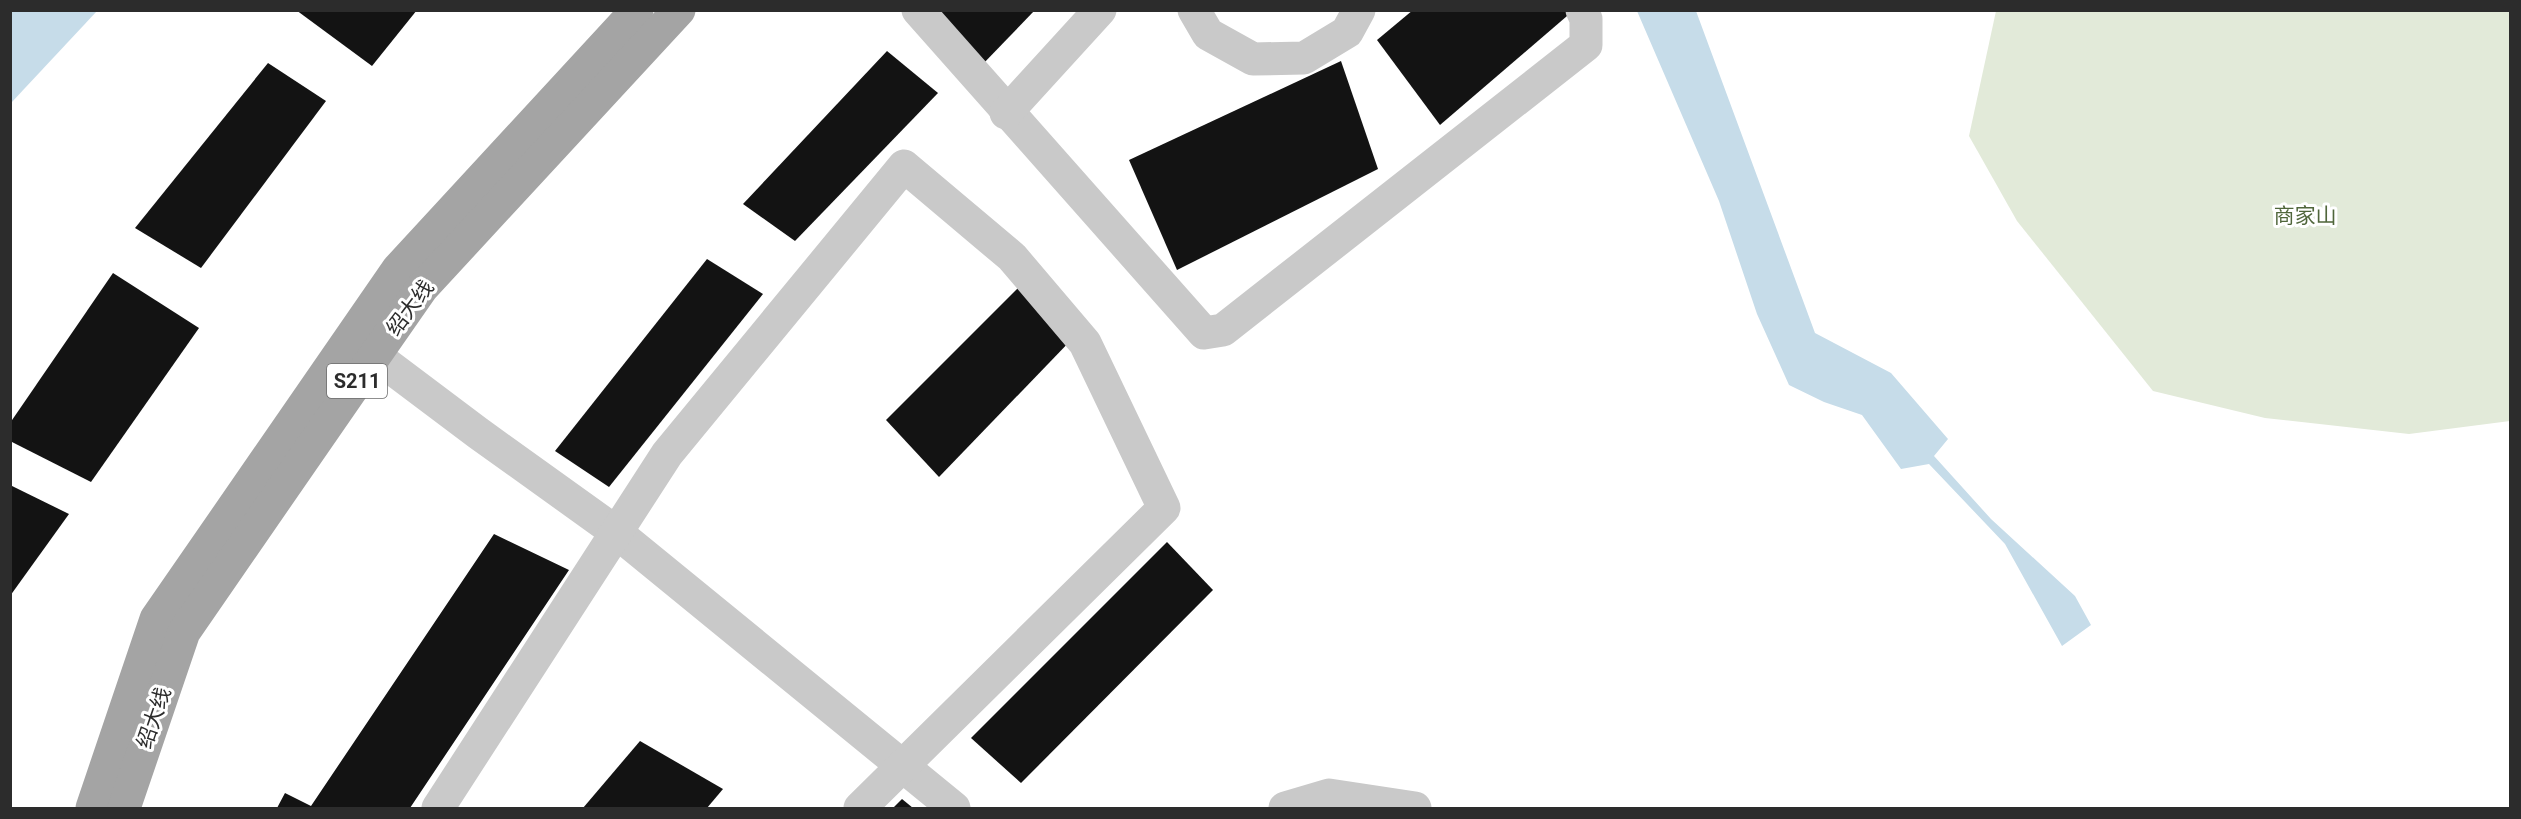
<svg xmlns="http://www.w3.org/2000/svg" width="2521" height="819" viewBox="0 0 2521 819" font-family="Roboto,'Noto Sans SC',sans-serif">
<rect width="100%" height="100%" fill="#fff"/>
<polygon fill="#e2ead9" points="1996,11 2510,11 2510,421 2409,434 2265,418 2153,391 2017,221 1969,136"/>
<g fill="#c6dce9">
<polygon points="11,10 97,11 11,103 10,11"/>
<polygon points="1637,11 1696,11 1815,333 1891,373 1948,439 1934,456 1991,519 2075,596 2091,625 2062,646 2005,544 1929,464 1901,469 1862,415 1824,402 1789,385 1757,314 1719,201"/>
</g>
<g fill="#131313">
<polygon points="296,10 417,10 372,66"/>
<polygon points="935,10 1035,10 981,66"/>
<polygon points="1413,10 1574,10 1440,125 1377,40"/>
<polygon points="887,51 938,93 795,241 743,204"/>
<polygon points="1341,61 1378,169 1177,270 1129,160"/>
<polygon points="268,63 326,101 201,268 135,228"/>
<polygon points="707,259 763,294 609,487 555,451"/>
<polygon points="113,273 199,328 91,482 10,441 10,423"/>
<polygon points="1022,284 1074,337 939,477 886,420"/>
<polygon points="10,485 69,514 10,596"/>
<polygon points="494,534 569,570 410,808 277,808 285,793 311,806"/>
<polygon points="1167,542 1213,590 1021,783 971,738"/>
<polygon points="640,741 723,789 707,808 583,808"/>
<polygon points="902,799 913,808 893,808"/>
</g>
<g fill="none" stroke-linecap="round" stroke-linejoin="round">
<g stroke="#c9c9c9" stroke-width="33">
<polyline points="918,10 1204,333 1223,330 1586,45 1586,19 1582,10"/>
<polyline points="1194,10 1208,34 1253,59 1304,58 1347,32 1359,10"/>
<polyline points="1006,113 1100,10"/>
<polyline points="353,339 478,433 616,532 954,808"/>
<polyline points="438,808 667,454 904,166 1012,257 1085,343 1164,508 860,808"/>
</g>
<polyline stroke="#c9c9c9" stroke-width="33" points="1285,808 1329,795 1415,808"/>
<g stroke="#a4a4a4" stroke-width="33">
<polyline points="92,808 156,619 398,269 637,10"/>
<polyline points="124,808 184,632 376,354 422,288 679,10"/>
</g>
</g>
<g text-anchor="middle" stroke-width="6" stroke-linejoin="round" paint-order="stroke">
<rect fill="#fff" stroke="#6b6b6b" stroke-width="1.5" x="327" y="364" width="60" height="34" rx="4.5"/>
<g font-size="20" font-weight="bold" fill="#2c2c2c">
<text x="357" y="388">S211</text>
</g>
<g font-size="21" fill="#50663b" stroke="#fff">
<text x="2305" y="223">商家山</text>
</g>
<g font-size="21" fill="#2c2c2c" stroke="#fff">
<text transform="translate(410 308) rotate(-53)" y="7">绍大线</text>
<text transform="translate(154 718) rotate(-71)" y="7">绍大线</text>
</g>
</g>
<rect width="2521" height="819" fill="none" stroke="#2c2c2c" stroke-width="24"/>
</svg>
